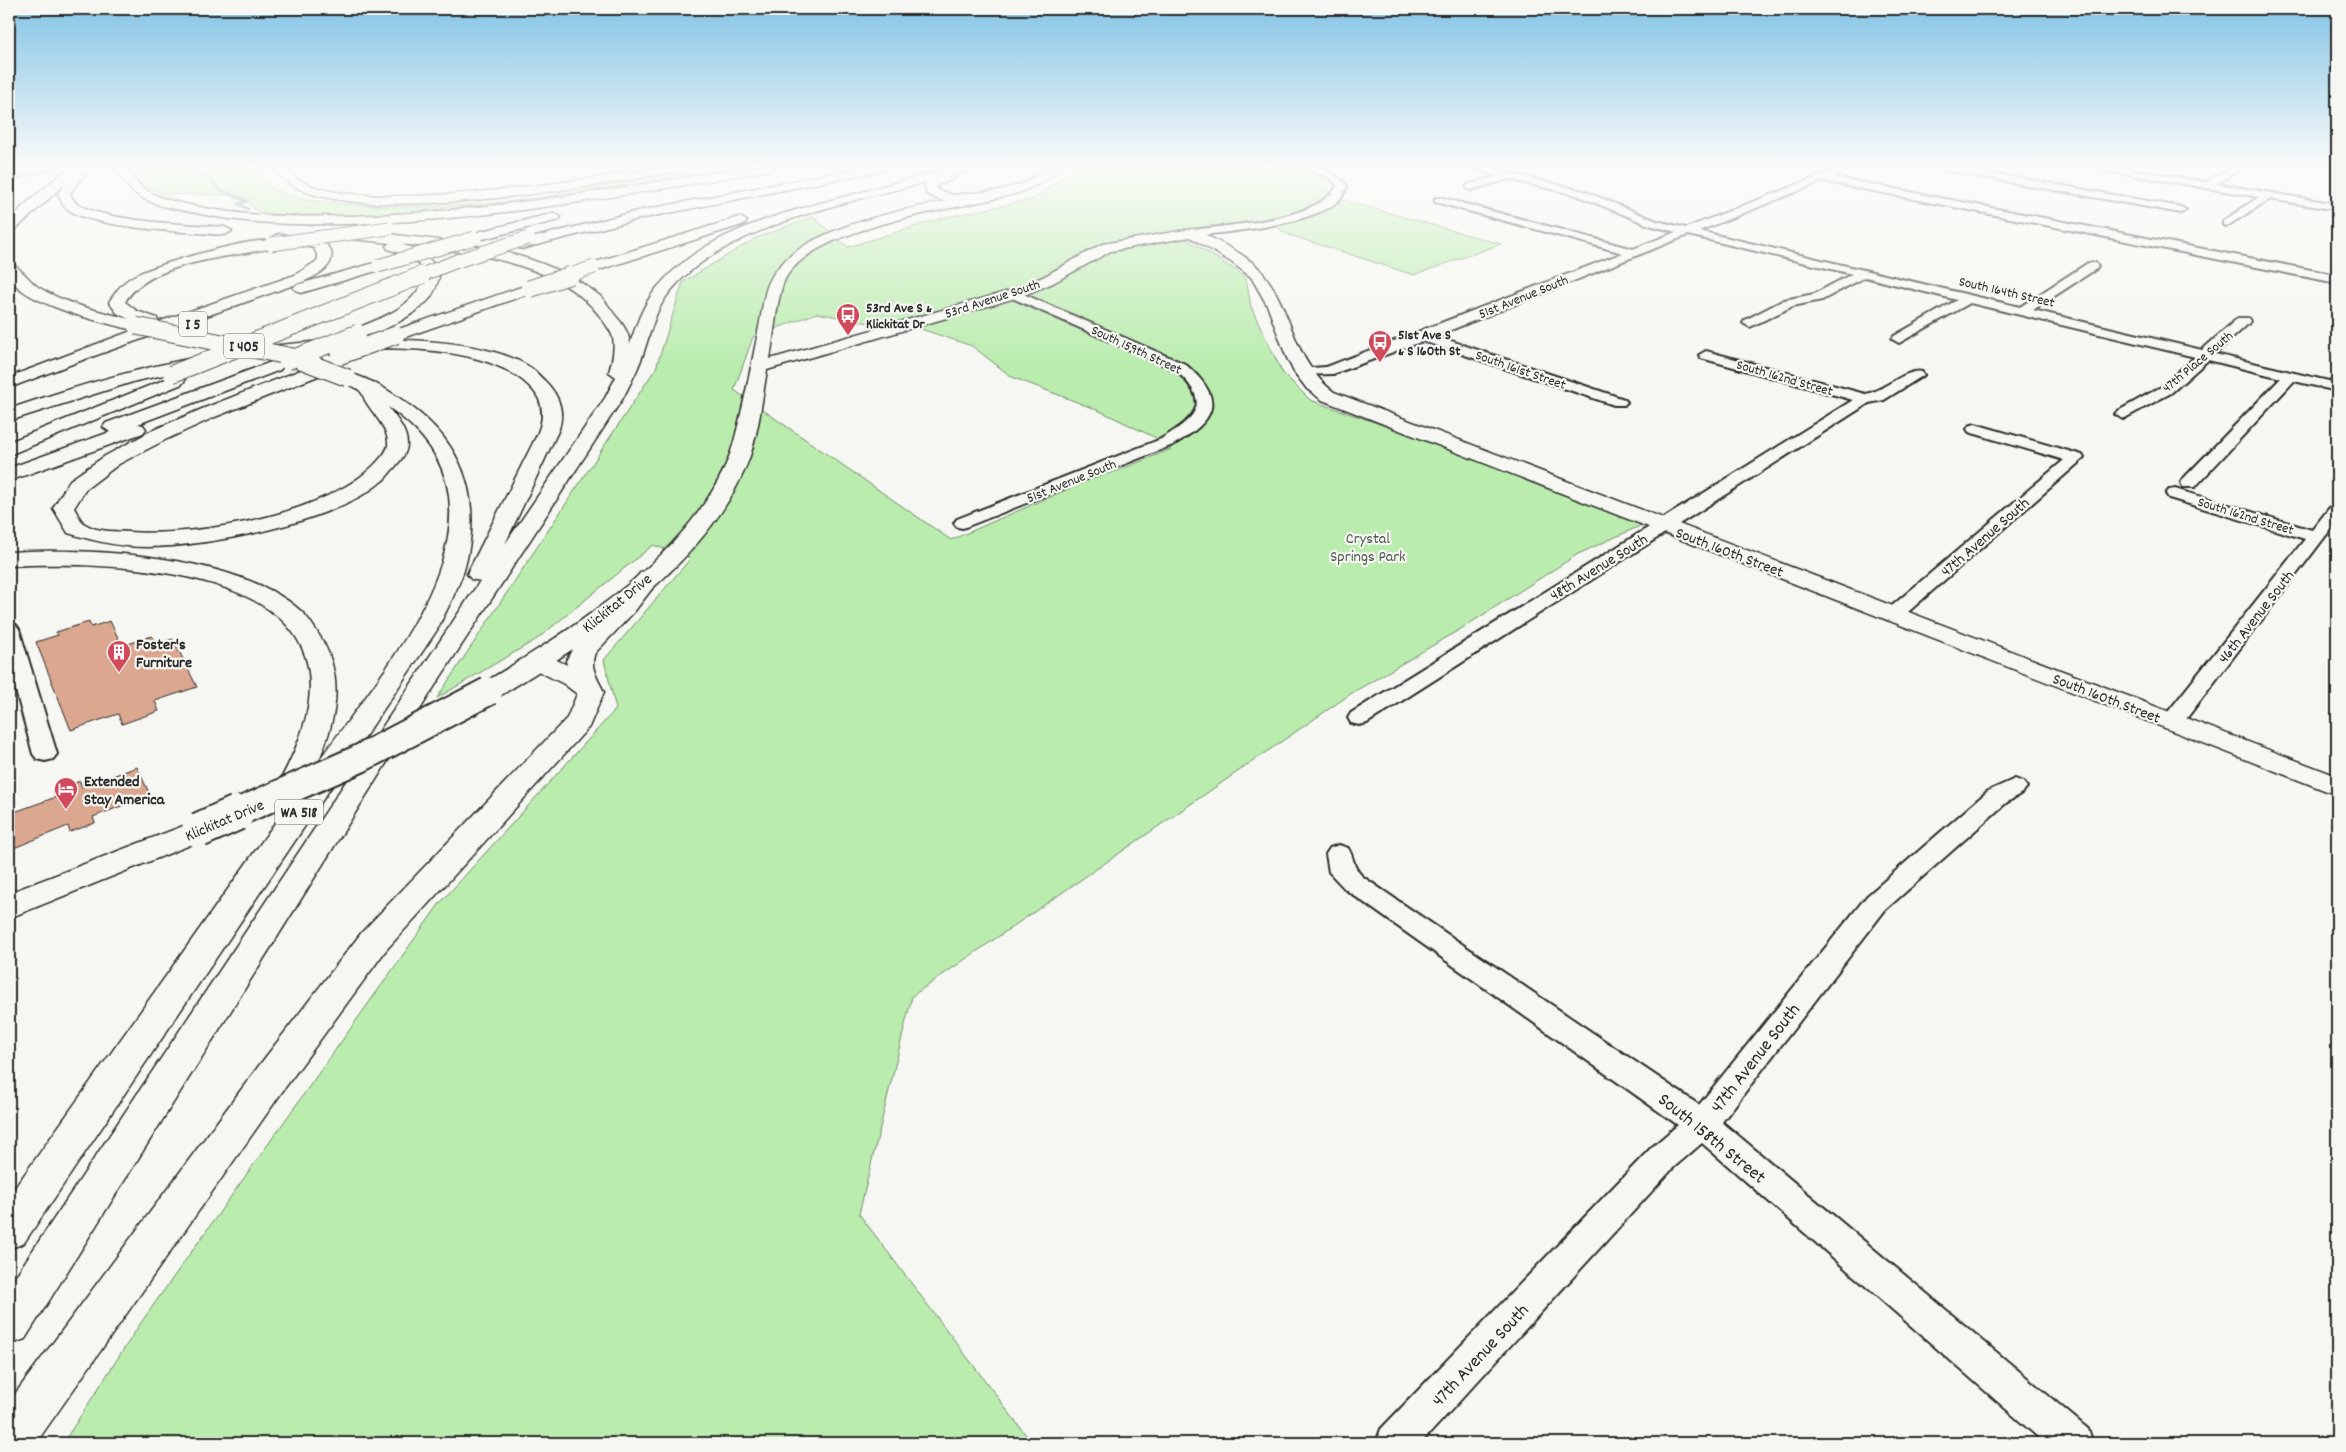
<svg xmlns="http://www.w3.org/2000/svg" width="2346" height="1452" viewBox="0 0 2346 1452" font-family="Dekko,sans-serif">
<rect width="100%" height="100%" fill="#f6f6f2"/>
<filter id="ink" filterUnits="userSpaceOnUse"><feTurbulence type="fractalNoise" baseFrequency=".02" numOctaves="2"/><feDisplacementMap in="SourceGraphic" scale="10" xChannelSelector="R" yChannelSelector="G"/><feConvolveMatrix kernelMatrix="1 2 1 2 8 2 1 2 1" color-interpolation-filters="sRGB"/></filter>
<g filter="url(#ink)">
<g fill="#b9ecad" stroke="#728c6c" fill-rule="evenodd">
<path d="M137,166h121l1,14c8,4 16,10 23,13 19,8 43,9 64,11 78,7 159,1 237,-14 38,-6 74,-17 112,-17l-8,4 -45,8 -156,24 -128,8h-47l-50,-4 -10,-7 -2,-6 -14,-5 -73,-1 -13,-6 -10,-13z"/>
<path d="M1077,166h214l16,4 20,11 1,15 173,48 -87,31 -128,-41 -15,-11 -86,15 61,39 5,30 31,65 28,28 108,37 224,88 -64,29 -114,73 -112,66 -440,303 -53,218 173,229h-969l77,-119 300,-421 176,-194 -12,-49 87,-102 -38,-13 -116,94 -100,59 219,-330 27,-86 73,-44 57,-21 35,30 94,-29 92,-19zM817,313l62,12 18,-4 75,25 40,31 88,34 56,27 15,11 -54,22 -26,8 -140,61 -217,-150 19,-53z"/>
</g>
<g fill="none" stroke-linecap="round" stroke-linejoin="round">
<polyline stroke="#659699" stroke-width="3" points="194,166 192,166 196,173 205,173 218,189 247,201 238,204 248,209"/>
</g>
<g fill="#dba78f" stroke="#2b2b2b">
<polygon points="110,621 122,646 152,636 156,644 173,639 197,687 155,701 159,711 122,724 118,714 71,730 36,642 58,635 56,632 89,622 91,627"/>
<polygon points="137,767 150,795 93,817 95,823 70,832 68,826 9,850 9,814 56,797 53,791 80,781 82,787"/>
</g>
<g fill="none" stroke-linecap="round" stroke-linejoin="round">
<g stroke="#2b2b2b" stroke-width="4">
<g id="street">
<path d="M1302,166c18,0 33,5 45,20 -2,4 -4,10 -7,13 -25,26 -113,33 -148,37l-6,-3 6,-3c37,-5 125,-9 145,-44l-8,-9 -26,-9z"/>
<polygon points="1464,166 1479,166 1584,191 1657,221 1686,228 1845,166 1856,166 1855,168 1833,177 2337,275 2337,283 1823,181 1699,231 2020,307 2088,263 2096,263 2098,266 2096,269 2033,310 2202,350 2238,318 2248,318 2250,321 2248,324 2215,354 2337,383 2337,391 2294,381 2195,487 2183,487 2181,483 2183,479 2281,378 2208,360 2171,393 2123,419 2115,414 2118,411 2161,387 2195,357 1970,303 1899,343 1892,339 1894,336 1957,300 1865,277 1822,300 1793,306 1750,327 1743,323 1745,320 1784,300 1814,294 1852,274 1688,235 1436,336 1624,399 1627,402 1624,405 1614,405 1423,341 1333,374 1297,375 1295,372 1297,369 1326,367 1623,253 1435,202 1435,198 1443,198 1633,249 1676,232 1649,225 1576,195 1509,179 1471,190 1467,189 1467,185 1498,176"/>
<polygon points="1933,166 1951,166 2181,207 2186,210 2181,213 1938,169"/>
<polygon points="2091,166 2110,166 2206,182 2234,166 2244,166 2217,184 2337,204 2337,210 2270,199 2227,226 2223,225 2223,221 2259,197 2096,169"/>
<path d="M1014,290l171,74c42,36 31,56 -12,81l-210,83 -6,-1 -3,-4 3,-4 204,-80c37,-22 51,-37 14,-69l-165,-73 -2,-3 2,-3z"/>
<path d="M1706,351l159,43c18,-2 41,-26 57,-22l2,3 -40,25 -15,3 -502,320 -8,2 -8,-2 -3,-5 3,-5 502,-313 -152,-42 -2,-3z"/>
<polygon points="1975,424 2082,455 2084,458 1900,619 1893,621 1886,619 1883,615 1886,611 2064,460 1969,432 1967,429 1969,426"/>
<polygon points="2175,489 2312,530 2331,506 2337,505 2337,521 2180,727 2172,729 2164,727 2161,722 2164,717 2305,539 2169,498 2166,494 2169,490"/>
<polygon points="9,623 16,625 19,629 57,754 53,759 45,761 37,759 33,754 9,665"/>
<path d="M2015,779l8,3 4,5 -4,5 -17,11 -121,107 -163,212 366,307 5,14h-48l-343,-300 -28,24 -253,276h-45l5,-14 271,-282 26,-22 -333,-236 -16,-17 -3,-18 4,-6 9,-3 9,3c8,13 3,17 15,29l336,228 168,-209 121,-105z"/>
</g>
</g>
<g stroke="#2b2b2b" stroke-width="3">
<g id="secondary">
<polygon points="38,166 57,166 55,168 9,180 9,172"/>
<path d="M274,166h12c30,63 322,9 384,0h24l-2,2 -17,4c-67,11 -369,69 -401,-6z"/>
<path d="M1047,166h12c-19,27 -58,31 -89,38 -46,10 -169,30 -187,80 -7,20 -9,52 -13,75l239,-68 34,-14 59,-33 90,-15 5,1c20,12 49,23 65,42 32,39 29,88 72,120l1003,384v19l-1015,-395 -15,-11 -13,-17 -8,-16 -19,-51 -16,-28 -20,-15 -41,-25 -79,14 -58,32 -34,14 -252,73c-5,29 -8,61 -18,89 -40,106 -159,181 -251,238l-9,2 -9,-2 -4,-6 4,-6c90,-54 221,-134 253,-240 11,-39 18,-79 26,-118 3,-14 4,-32 10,-45 27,-58 148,-74 206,-87 25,-5 56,-9 72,-29z"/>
<polygon points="199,820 210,823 214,830 210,837 9,918 9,893"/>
</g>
</g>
<g stroke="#2b2b2b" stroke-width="3">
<g id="highway">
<path d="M73,166h18l-21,27c2,4 3,7 6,10 27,19 114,21 149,24l7,4 -7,4c-33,-3 -138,-6 -160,-28 -4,-4 -5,-9 -7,-14l8,-10c-9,7 -52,50 -57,51v-12l13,-15 47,-40z"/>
<path d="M115,166h12c4,7 8,15 15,21 15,12 35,15 53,19 50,11 103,11 154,10 136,-3 270,-28 404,-50h24l-6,4c-141,24 -281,51 -424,54 -51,1 -102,0 -151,-11 -21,-4 -44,-7 -61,-20 -9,-6 -15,-17 -20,-27z"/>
<polygon points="869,166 890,166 884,170 639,219 521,249 514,245 516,242 638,211"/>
<path d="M961,166h19l-2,2 -22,6 -1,4 -19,8 1,3 15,6 41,-4 4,1 2,3 -2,3c-22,5 -50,9 -70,-4l-3,-9 2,-3c-78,21 -210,45 -260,115 -13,18 -17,42 -25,63 -5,13 -12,26 -18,38l-187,286 -411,655 -16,6v-59l471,-705 -9,-2 -4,-5 69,-137c9,-19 9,-36 -7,-51 -54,-53 -204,-37 -275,-29l-6,-1 -2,-4 2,-4 73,-7 74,-1 -7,-5 2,-3 134,-46h10l3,3 -3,3 -137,48c37,0 103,6 134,28 5,3 9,9 14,13 13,13 20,29 14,48l-54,115 100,-146 11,-21 -7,-5c3,-10 6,-23 4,-34 -2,-8 -9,-16 -14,-23 -40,-53 -136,-64 -199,-71 18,5 31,13 40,29 -2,9 -4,17 -10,25 -12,15 -58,43 -78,38l-2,-3 2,-3c30,-12 65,-23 74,-57 -8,-14 -24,-19 -38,-24l-2,-3 4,-3 -38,-4 -7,-4 2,-3c17,-4 40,2 57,4 65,7 143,17 196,60 5,5 10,12 14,18 8,9 15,18 16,30 6,-19 13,-39 26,-55 47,-58 130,-77 199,-95 35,-10 71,-20 106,-28z"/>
<polygon points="554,213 561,217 559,220 483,239 476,235 478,232"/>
<polygon points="740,217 747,221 745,224 599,270 589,270 587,267 589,264"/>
<path d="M280,234l44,8 7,9c4,16 -13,24 -26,30l-225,80 -71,27v-11l125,-47c-30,-7 -108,-25 -124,-52 -2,-4 -1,-10 -1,-15 10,2 19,17 29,24 27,17 61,24 91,32l-12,-6 -8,-11c8,-12 14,-21 27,-27 22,-11 118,-39 139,-34l-2,-3 2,-3zM276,241l38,7 4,9 -1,4 -22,14 -137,47 -1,-4 -20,-7 -12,-9c25,-42 108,-44 151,-55l2,-3z"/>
<polygon points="378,262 383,263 385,266 383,269 301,293 293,288 296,285"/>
<path d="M328,355l6,1 3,4 -14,14 -108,43 -50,23 -46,24 -33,25 -12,19c3,4 6,13 11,16 11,8 31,7 44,8 69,5 202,-18 249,-71 4,-5 9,-9 10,-16 1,-16 -14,-30 -22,-43 -2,-3 -3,-8 -5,-10 -5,-7 -17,-6 -22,-14l3,-4 6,-1c25,6 50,23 70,39 50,40 63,94 47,155 -7,22 -18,42 -28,63l-413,613 -15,6v-53l274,-384 -10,-3 -5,-7c25,-43 57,-103 34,-154 -37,-84 -215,-86 -293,-82v-14c80,-5 235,3 295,62 5,5 9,12 13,18 29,42 20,86 1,130 68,-95 216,-257 70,-355 8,11 19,23 19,37 0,9 -6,16 -12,23 -4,4 -8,10 -13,14 -46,41 -174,66 -235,66 -28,0 -53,-6 -79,-14l-15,-25 17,-28 35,-24 46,-25 51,-22 109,-43 11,-10z"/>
<path d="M204,356l6,1 3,4 -3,4 -74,16 -127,40v-12c64,-22 128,-41 195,-53z"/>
<polygon points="274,361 280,362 283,366 280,370 138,424 143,425 146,429 143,433 9,481 9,468 110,432 103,427 106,423"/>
<polygon points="176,375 182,376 185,380 182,384 9,455 9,442"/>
<path d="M649,570l8,2 4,5 -27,35 -39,41c-6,15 3,26 9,39l-15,35 -203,223 -102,139 -248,354h-27v-41l249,-335 104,-135 205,-214 10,-24 -13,-10 -36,-18 -4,-5 4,-5c15,-4 26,3 39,9l-1,-4 8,-15 42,-44 25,-30z"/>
</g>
</g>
<use href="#street" fill="#f6f6f2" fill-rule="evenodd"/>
<use href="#secondary" fill="#f6f6f2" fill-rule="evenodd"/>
<use href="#highway" fill="#f6f6f2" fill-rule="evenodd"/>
<g stroke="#2b2b2b" stroke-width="31" stroke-linecap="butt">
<polyline id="secondary-bridge-far1" points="234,814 359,759 489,691"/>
</g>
<g stroke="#2b2b2b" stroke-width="38" stroke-linecap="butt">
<polyline id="secondary-bridge" points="199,830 237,813"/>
</g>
<g stroke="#2b2b2b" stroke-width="15" stroke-linecap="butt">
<g id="highway-bridge-far1">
<polyline points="271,244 390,228"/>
<polyline points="378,266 475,238"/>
<polyline points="419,276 457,261 528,238"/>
<polyline points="567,276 594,267"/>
</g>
</g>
<g stroke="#2b2b2b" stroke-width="19" stroke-linecap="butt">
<g id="highway-bridge">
<polyline points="529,289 571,275"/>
<polyline points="136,326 293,357 348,378"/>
<polyline points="339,356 396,335"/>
<polyline points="287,361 358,333"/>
<polyline points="172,374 422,275"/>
</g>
</g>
<use href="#secondary-bridge-far1" stroke="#f6f6f2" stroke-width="27"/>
<use href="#secondary-bridge" stroke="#f6f6f2" stroke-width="34"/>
<use href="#highway-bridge-far1" stroke="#f6f6f2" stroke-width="13"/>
<use href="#highway-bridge" stroke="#f6f6f2" stroke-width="17"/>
</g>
</g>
<linearGradient id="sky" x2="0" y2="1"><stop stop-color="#83c4e6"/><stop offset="0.45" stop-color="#fbfbf9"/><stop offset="1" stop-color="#fbfbf9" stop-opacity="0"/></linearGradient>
<rect width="2346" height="369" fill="url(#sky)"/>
<defs>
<g id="bus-pin" transform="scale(1.25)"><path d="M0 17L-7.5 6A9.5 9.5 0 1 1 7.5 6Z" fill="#d1495b" stroke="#f6f6f2"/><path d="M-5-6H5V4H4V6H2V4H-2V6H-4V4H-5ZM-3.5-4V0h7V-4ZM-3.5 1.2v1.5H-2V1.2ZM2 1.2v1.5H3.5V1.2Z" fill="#fff"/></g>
<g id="building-pin" transform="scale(1.25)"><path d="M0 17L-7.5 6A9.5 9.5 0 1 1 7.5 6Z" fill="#d1495b" stroke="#f6f6f2"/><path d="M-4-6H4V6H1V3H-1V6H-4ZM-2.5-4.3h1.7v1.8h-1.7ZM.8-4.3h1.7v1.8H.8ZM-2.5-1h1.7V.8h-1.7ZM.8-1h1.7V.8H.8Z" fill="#fff"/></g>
<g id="hotel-pin" transform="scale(1.25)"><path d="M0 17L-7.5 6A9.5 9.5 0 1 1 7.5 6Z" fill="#d1495b" stroke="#f6f6f2"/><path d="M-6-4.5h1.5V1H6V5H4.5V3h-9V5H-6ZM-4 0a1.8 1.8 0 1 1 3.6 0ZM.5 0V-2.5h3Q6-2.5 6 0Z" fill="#fff"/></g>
</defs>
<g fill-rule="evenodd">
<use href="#bus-pin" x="848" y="315"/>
<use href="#bus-pin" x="1380" y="342"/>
<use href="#building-pin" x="119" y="652"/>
<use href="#hotel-pin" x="66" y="789"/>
</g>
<g text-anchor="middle" stroke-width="4.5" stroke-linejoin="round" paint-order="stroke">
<g font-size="14" fill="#2b2b2b" stroke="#f6f6f2">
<text transform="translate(2007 291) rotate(13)" y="5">South 164th Street</text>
<text transform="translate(1523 296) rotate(-22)" y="5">51st Avenue South</text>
<text transform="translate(992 298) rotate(-18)" y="5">53rd Avenue South</text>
<text transform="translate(1137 349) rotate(25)" y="5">South 159th Street</text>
<text transform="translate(2197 361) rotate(-40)" y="5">47th Place South</text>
<text transform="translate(1521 369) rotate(19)" y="5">South 161st Street</text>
<text transform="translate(1785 377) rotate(16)" y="5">South 162nd Street</text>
<text transform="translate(1071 480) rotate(-22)" y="5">51st Avenue South</text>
<text transform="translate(2246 515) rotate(17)" y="5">South 162nd Street</text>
</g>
<g font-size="14" font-weight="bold" fill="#2b2b2b" stroke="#f6f6f2" text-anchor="start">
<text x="866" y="312">53rd Ave S &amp;<tspan x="866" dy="16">Klickitat Dr</tspan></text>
<text x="1398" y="339">51st Ave S<tspan x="1398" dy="16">&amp; S 160th St</tspan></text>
</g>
<g fill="#f6f6f2" stroke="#686867" stroke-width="1">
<rect x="179" y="311.5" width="28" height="25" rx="4"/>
<rect x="224" y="333.5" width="40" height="25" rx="4"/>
<rect x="275" y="799.5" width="48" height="25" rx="4"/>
</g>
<g font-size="15" font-weight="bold" fill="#2b2b2b">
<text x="193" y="329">I 5</text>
<text x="244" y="351">I 405</text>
<text x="299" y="817">WA 518</text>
</g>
<g font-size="16" fill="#2b2b2b" stroke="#f6f6f2">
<text transform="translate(1984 536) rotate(-41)" y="6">47th Avenue South</text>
<text transform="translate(1730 551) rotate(21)" y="6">South 160th Street</text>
<text transform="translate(1598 566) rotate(-32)" y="6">48th Avenue South</text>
<text transform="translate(616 602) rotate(-39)" y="6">Klickitat Drive</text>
<text transform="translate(2255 616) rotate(-52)" y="6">46th Avenue South</text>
<text transform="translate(2107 697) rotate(21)" y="6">South 160th Street</text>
<text transform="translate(224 819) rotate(-23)" y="6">Klickitat Drive</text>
</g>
<g font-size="16" fill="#4e5b4c" stroke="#f6f6f2">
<text x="1368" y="543">Crystal<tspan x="1368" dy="18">Springs Park</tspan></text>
</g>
<g font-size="16" font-weight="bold" fill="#2b2b2b" stroke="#f6f6f2" text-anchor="start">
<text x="136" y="649">Foster's<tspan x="136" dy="18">Furniture</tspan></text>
<text x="84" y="786">Extended<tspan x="84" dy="18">Stay America</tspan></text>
</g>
<g font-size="19" fill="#2b2b2b" stroke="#f6f6f2">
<text transform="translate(1754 1057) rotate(-52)" y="7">47th Avenue South</text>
<text transform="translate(1713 1137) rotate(39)" y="7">South 158th Street</text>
<text transform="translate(1479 1354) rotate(-47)" y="7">47th Avenue South</text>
</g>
</g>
<rect width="2346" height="1452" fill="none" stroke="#f6f6f2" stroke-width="30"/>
<rect x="15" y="15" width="2316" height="1422" fill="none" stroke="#2b2b2b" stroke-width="2" filter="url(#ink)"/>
</svg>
